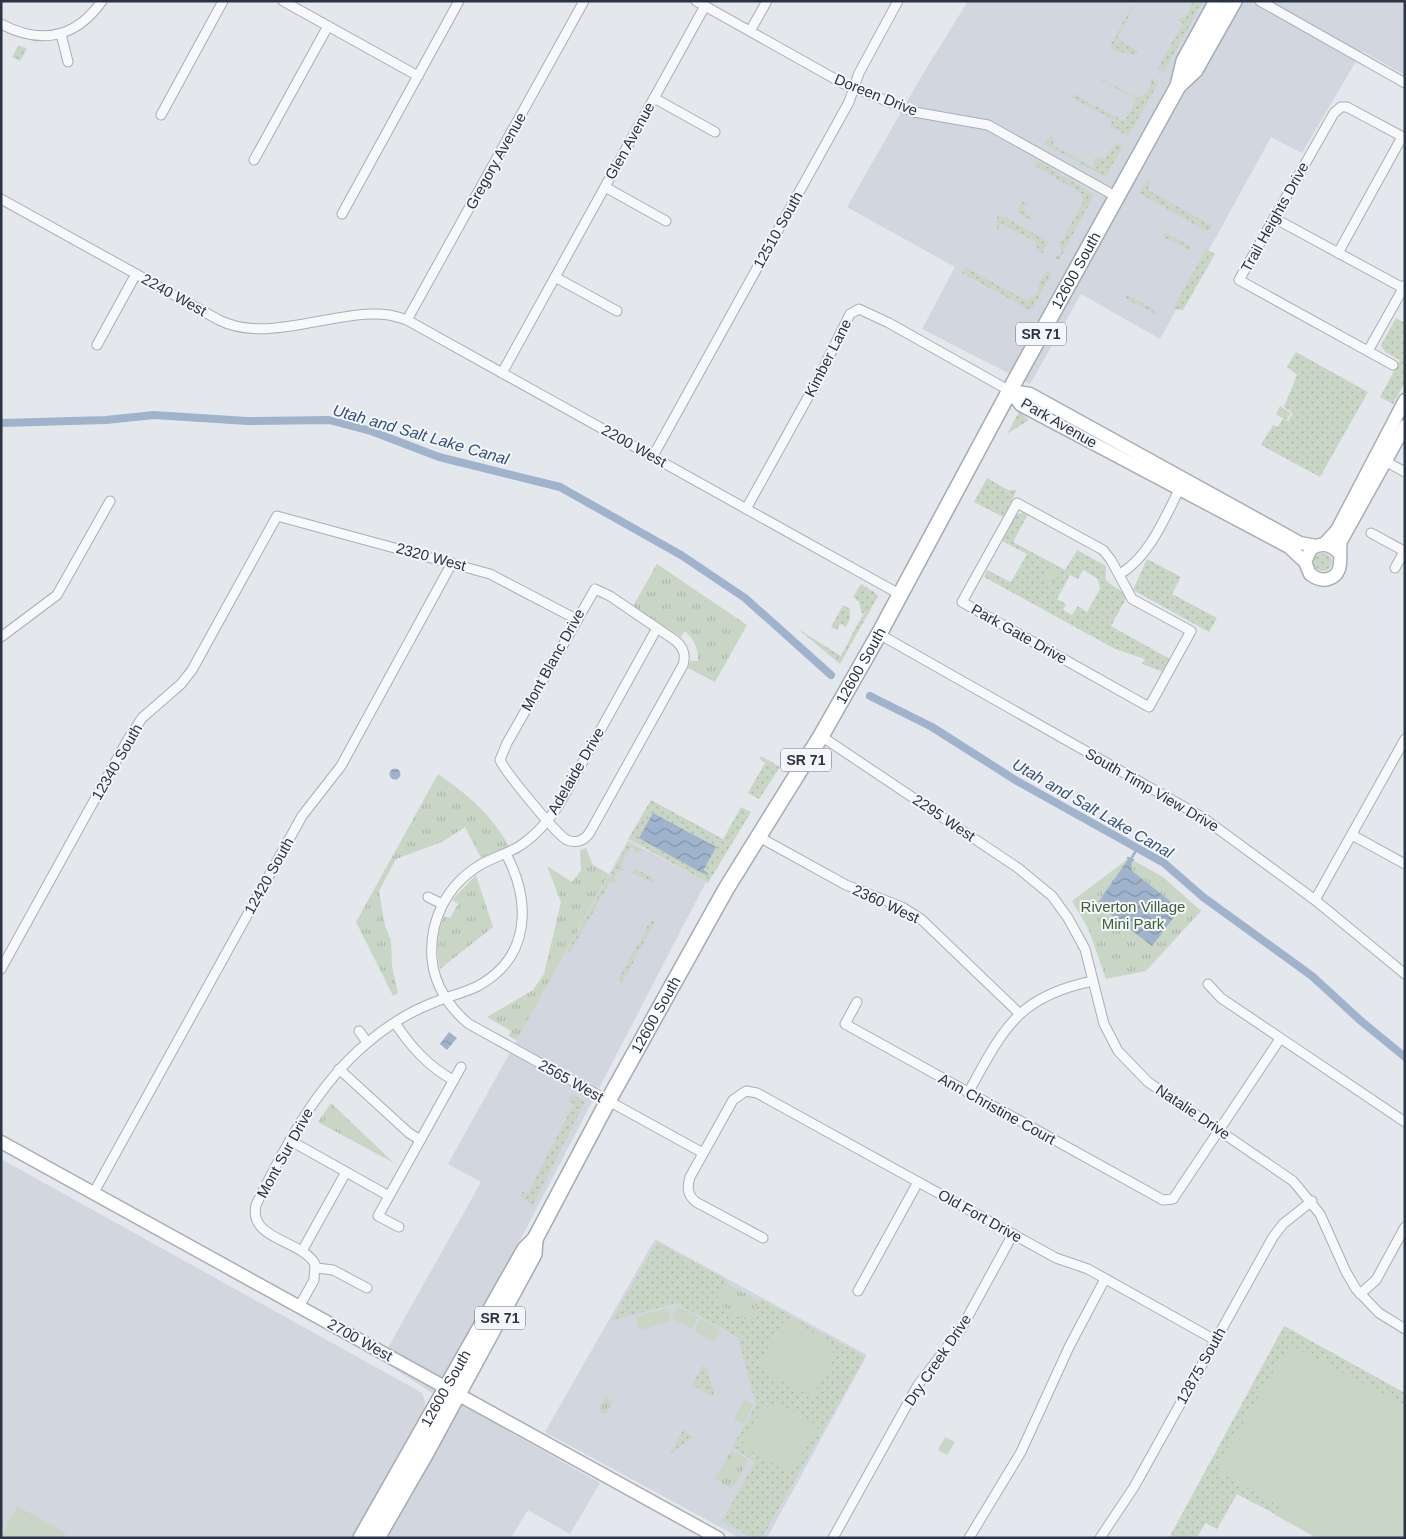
<svg xmlns="http://www.w3.org/2000/svg" width="1406" height="1539" viewBox="0 0 1406 1539" font-family="Helvetica,sans-serif">
<defs>
<pattern id="grass-dots" width="8" height="8" patternUnits="userSpaceOnUse" patternTransform="scale(1.25)"><rect width="8" height="8" fill="#c9d6c5"/><path d="M2 2h.1M6 6h.1" fill="none" stroke="#adb8ab" stroke-width="1.8" stroke-linecap="round"/></pattern>
<pattern id="park-tufts" width="24" height="20" patternUnits="userSpaceOnUse" patternTransform="scale(1.25)"><rect width="24" height="20" fill="#c9d6c5"/><path d="M3 7l-1-3M5 7V3M7 7l1-3M15 17l-1-3M17 17v-4M19 17l1-3" fill="none" stroke="#adb8ab"/></pattern>
<pattern id="water-waves" width="16" height="10" patternUnits="userSpaceOnUse" patternTransform="scale(1.25)"><rect width="16" height="10" fill="#9fb4cc"/><path d="M0 5q4-4 8 0t8 0" fill="none" stroke="#8293a7"/></pattern>
</defs>
<rect width="100%" height="100%" fill="#e4e7ec"/>
<g fill="#d2d6de">
<polygon points="968,1 1405,1 1405,75 1362,51 1302,153 1271,137 1160,339 1081,294 1030,384 922,329 955,267 847,207 921,77"/>
<polygon points="628,840 706,882 441,1393 600,1483 570,1534 528,1510 511,1538 358,1538 435,1395 381,1360 481,1182 448,1164"/>
<polygon points="1,1159 422,1393 425,1401 424,1411 352,1538 1,1538"/>
<polygon points="655,1239 867,1355 767,1538 740,1538 545,1432"/>
</g>
<g fill="url(#grass-dots)" fill-rule="evenodd">
<polygon points="1193,1 1203,1 1164,72 1158,68 1183,23 1177,20 1186,17"/>
<polygon points="1132,6 1134,7 1117,39 1138,51 1136,55 1112,50 1111,44"/>
<polygon points="19,45 27,49 20,61 12,57"/>
<polygon points="1151,77 1159,82 1128,136 1111,127 1111,119 1071,97 1073,94 1124,121 1133,109 1131,109 1136,99 1103,81 1100,83 1102,79 1139,99 1141,95 1145,95 1151,85"/>
<polygon points="1050,136 1054,138 1053,145 1094,168 1094,158 1105,158 1116,143 1123,146 1105,177 1045,144"/>
<polygon points="1037,160 1094,195 1059,260 1055,258 1062,251 1059,246 1083,202 1082,194 1034,165"/>
<polygon points="1147,180 1150,182 1148,190 1212,226 1208,232 1139,193"/>
<polygon points="1022,201 1029,205 1024,207 1027,216 1032,215 1031,221 1017,212"/>
<polygon points="997,215 1001,215 1049,242 1042,254 1037,251 1036,242 1000,223 998,230 997,229"/>
<polygon points="1167,233 1190,246 1191,249 1188,250 1164,237 1163,234"/>
<polygon points="1206,249 1215,254 1183,310 1173,309"/>
<polygon points="965,267 1026,300 1035,296 1039,288 1038,285 1046,271 1052,273 1031,311 962,273"/>
<polygon points="1128,295 1155,310 1156,314 1126,299 1125,296"/>
<polygon points="1396,318 1405,323 1405,382 1393,404 1380,397 1400,360 1385,352 1381,345"/>
<polygon points="1296,352 1368,392 1320,477 1261,445 1273,425 1278,427 1283,418 1288,421 1293,413 1284,407 1297,375 1287,367"/>
<polygon points="1019,412 1029,420 1007,434"/>
<polygon points="987,478 1008,490 1017,490 1003,517 974,502"/>
<path d="M1021,513l7,1 -15,28 52,28 12,-20 29,16v14c7,7 15,9 21,17l-16,29 59,33 -7,13 -21,-8 3,-5 -30,-10 -131,-72 3,-7 24,12 16,-28 -25,-13 14,-26zM1083,570l15,9 2,10 -13,23 -9,-6 -6,9 -9,-5 3,-6 -9,-5 13,-24 8,4z"/>
<circle cx="1323" cy="562" r="9"/>
<polygon points="1147,559 1181,577 1172,594 1217,618 1209,632 1133,590"/>
<path d="M861,584l13,8 4,4 -38,68 -42,-35 43,27c6,-10 19,-40 26,-45l-5,3 -3,-12 -6,-5z"/>
<polygon points="843,605 850,609 850,619 846,627 840,624 837,630 831,627"/>
<polygon points="761,756 780,767 759,799 748,793 765,763 760,759"/>
<polygon points="651,800 723,839 741,807 751,812 708,883 628,839"/>
<polygon points="628,843 644,851 637,853 631,847 621,864 625,870 618,871 614,878 618,880 616,882 610,882 570,953 567,951"/>
<polygon points="635,868 654,879 652,883 633,873"/>
<polygon points="651,920 655,922 622,983 618,980"/>
<polygon points="572,1094 585,1102 533,1205 520,1197 523,1191 528,1193 574,1104 568,1101"/>
<polygon points="657,1242 727,1280 715,1304 748,1321 761,1299 865,1357 762,1538 752,1538 722,1521 755,1462 732,1447 756,1405 738,1337 676,1303 611,1321"/>
<polygon points="1284,1326 1405,1393 1405,1538 1320,1538 1237,1494 1217,1529 1205,1523 1197,1538 1169,1538"/>
<polygon points="703,1365 706,1367 715,1396 713,1397 692,1385"/>
<polygon points="683,1430 693,1437 670,1454"/>
</g>
<g fill="url(#park-tufts)">
<polygon points="1280,406 1291,413 1287,420 1276,414"/>
<path d="M657,564l90,61 -32,57 -27,-14 2,-7h8c0,-12 -3,-20 -11,-28l-2,-2 -4,6 -48,-31z"/>
<polygon points="1051,567 1060,573 1053,586 1043,580"/>
<path d="M438,774c30,21 52,39 71,72l-28,12 -16,-31 -23,15 -46,17 -17,32 6,35 6,14 1,26 6,27 -5,3 -37,-74z"/>
<polygon points="586,848 593,865 609,874 517,1040 509,1036 511,1031 487,1017 533,990 544,974 561,902 547,866 572,882 581,870 580,850"/>
<polygon points="1129,858 1163,877 1201,911 1146,971 1106,979 1088,928 1072,901"/>
<path d="M476,875l17,52 -53,42c-4,-18 -3,-36 4,-53l6,2 8,-14 -6,-4z"/>
<polygon points="331,1103 393,1162 392,1162 318,1122"/>
<polygon points="726,1283 759,1301 748,1321 716,1303"/>
<polygon points="605,1397 613,1401 605,1415 598,1410"/>
<polygon points="731,1450 749,1460 732,1489 715,1479"/>
</g>
<g fill="#c9d6c5">
<polygon points="678,1306 698,1317 692,1329 671,1318"/>
<polygon points="667,1308 671,1321 639,1331 635,1317"/>
<polygon points="701,1318 721,1330 714,1342 694,1331"/>
<polygon points="786,1318 828,1341 835,1357 812,1397 760,1369 761,1361"/>
<polygon points="1294,1347 1405,1405 1405,1538 1317,1538 1275,1515 1280,1506 1219,1472 1218,1465 1288,1348"/>
<polygon points="744,1400 753,1405 743,1424 734,1419"/>
<polygon points="778,1403 818,1426 791,1472 741,1446 763,1409"/>
<polygon points="945,1437 955,1442 947,1455 938,1450"/>
<polygon points="17,1506 66,1533 63,1538 1,1538"/>
</g>
<g fill="url(#water-waves)">
<circle cx="395" cy="774" r="5.5"/>
<polygon points="653,813 716,847 702,873 639,838"/>
<polygon points="1129,858 1132,860 1131,870 1180,909 1152,946 1097,904"/>
<polygon points="449,1032 457,1038 447,1050 440,1044"/>
</g>
<g fill="none" stroke-linecap="round" stroke-linejoin="round">
<g stroke="#9fb4cc" stroke-width="2.5">
<polyline points="1128,858 1133,860"/>
<polyline points="1131,859 1137,849"/>
<polyline points="703,871 707,874"/>
</g>
<g stroke="#9fb4cc" stroke-width="8">
<polyline points="1,423 106,420 154,415 247,421 329,420 371,431 439,457 560,487 681,555 745,598 831,675"/>
<polyline points="870,696 932,727 1017,781 1164,863 1203,897 1312,976 1361,1021 1405,1057"/>
</g>
<g stroke="#a9aeb7" stroke-width="11">
<g id="street">
<polyline points="283,1 418,76"/>
<polyline points="696,1 844,84 914,112 988,125 1117,197"/>
<polyline points="1260,1 1405,83"/>
<path d="M1,24c40,21 75,14 101,-23"/>
<polyline points="750,31 767,1"/>
<polyline points="61,34 68,62"/>
<polyline points="654,98 715,132"/>
<polyline points="161,115 223,1"/>
<polyline points="254,160 328,26"/>
<polyline points="605,187 666,221"/>
<path d="M1,199l218,121c50,25 116,-12 170,-5 6,1 12,3 18,5l494,275"/>
<polyline points="342,214 459,1"/>
<polyline points="1274,218 1403,288"/>
<polyline points="1338,253 1402,137"/>
<polyline points="555,277 617,311"/>
<polyline points="407,320 584,1"/>
<polyline points="97,345 136,274"/>
<polyline points="1368,351 1405,285"/>
<polyline points="1393,365 1239,280 1334,113 1341,107 1347,107 1405,138"/>
<polyline points="502,373 705,6"/>
<polyline points="653,456 849,102 859,73 898,1"/>
<polyline points="1385,461 1405,472"/>
<polygon points="1017,503 1103,550 1111,560 1132,599 1191,631 1149,707 962,602"/>
<polyline points="746,509 817,381 850,314 859,309 889,323 1010,391"/>
<polyline points="1371,533 1404,551"/>
<polyline points="1395,568 1405,550"/>
<path d="M1120,574c30,-18 45,-57 61,-88"/>
<path d="M595,589l15,7 66,45c8,7 10,14 7,24l-93,167c-5,8 -13,12 -23,8 -10,-5 -61,-67 -67,-80l7,-17z"/>
<path d="M657,628l-97,175c-11,17 -24,33 -42,44 -12,7 -26,11 -38,18 -33,20 -51,55 -48,94 2,25 17,49 37,65l234,129"/>
<polyline points="879,634 1202,817 1315,900 1405,974"/>
<polyline points="1,637 57,595 110,501"/>
<polyline points="821,736 1018,868 1052,896 1068,918 1085,949 1104,1024 1118,1051 1148,1082 1293,1181 1320,1214 1346,1272 1356,1289 1379,1313 1405,1329"/>
<polyline points="1352,835 1405,864"/>
<polyline points="759,837 846,885 902,907 921,919 1019,1013"/>
<polyline points="428,897 442,904"/>
<polyline points="1315,900 1405,739"/>
<polyline points="1,969 127,741 142,718 181,684 192,670 277,516 490,574 576,619"/>
<polyline points="1208,984 1221,998 1405,1122"/>
<polyline points="857,1002 845,1024 1163,1200 1173,1199 1280,1039"/>
<path d="M395,1023c16,24 33,43 58,57"/>
<polyline points="359,1031 367,1042"/>
<polyline points="339,1069 409,1133 420,1140"/>
<path d="M968,1093c35,-63 49,-97 125,-112"/>
<polyline points="291,1141 389,1196"/>
<polyline points="93,1194 302,816 341,766 452,563"/>
<polyline points="399,1227 378,1216 461,1067"/>
<path d="M763,1238l-67,-36c-9,-7 -9,-15 -6,-25l43,-77 13,-9 11,2 299,165 32,11 127,71"/>
<polyline points="302,1251 346,1172"/>
<polyline points="317,1268 333,1270 367,1288"/>
<polyline points="858,1291 918,1182"/>
<polyline points="1360,1294 1376,1280 1405,1227"/>
<path d="M299,1307l15,-27 1,-16c-13,-24 -67,-24 -59,-59 29,-59 61,-120 111,-162 20,-17 44,-32 68,-41 14,-6 29,-9 43,-16 53,-29 53,-85 28,-132"/>
<polyline points="833,1538 918,1385 961,1329 1013,1234"/>
<polyline points="969,1538 1021,1452 1069,1347 1105,1279"/>
<polyline points="1100,1538 1134,1487 1273,1237 1283,1224 1312,1201"/>
</g>
</g>
<g stroke="#a9aeb7" stroke-width="15">
<g id="secondary">
<polyline points="1010,391 1030,394 1291,538 1300,543 1316,546"/>
<polyline points="1010,391 1021,405 1289,547 1305,562"/>
<polyline points="1324,544 1337,530 1405,400"/>
<path d="M1338,552c-8,-8 -17,-10 -27,-3l-6,13 5,12c5,4 11,7 18,5 18,-5 10,-25 13,-38l64,-115"/>
<polyline points="1,1142 718,1538"/>
</g>
</g>
<g stroke="#a3abb8" stroke-width="18">
<g id="primary">
<polyline points="1178,86 1195,70 1234,1"/>
<path id="s1" d="M361,1538l164,-289 10,-10 73,-138 118,-212 95,-153 58,-102 137,-255 162,-293 6,-25 33,-60"/>
<polyline points="377,1538 426,1453 534,1254 535,1239"/>
</g>
</g>
<use href="#street" stroke="#f7f8fa" stroke-width="9"/>
<use href="#secondary" stroke="#fff" stroke-width="12"/>
<use href="#primary" stroke="#fff" stroke-width="15"/>
</g>
<g text-anchor="middle" stroke-width="4" stroke-linejoin="round" paint-order="stroke">
<g fill="#f4f6f9" stroke="#676e7b" stroke-width="1">
<rect x="1016" y="322.5" width="50" height="23" rx="4"/>
<rect x="781" y="748.5" width="50" height="23" rx="4"/>
<rect x="475" y="1306.5" width="50" height="23" rx="4"/>
</g>
<g font-size="14" font-weight="bold" fill="#2b3445">
<text x="1041" y="339">SR 71</text>
<text x="806" y="765">SR 71</text>
<text x="500" y="1323">SR 71</text>
</g>
<g font-size="15" fill="#2b3445" stroke="#f4f6f9">
<text transform="translate(876 95) rotate(22)" y="5">Doreen Drive</text>
<text transform="translate(630 141) rotate(-61)" y="5">Glen Avenue</text>
<text transform="translate(496 161) rotate(-61)" y="5">Gregory Avenue</text>
<text transform="translate(1275 217) rotate(-61)" y="5">Trail Heights Drive</text>
<text transform="translate(778 230) rotate(-61)" y="5">12510 South</text>
<text dy="5" stroke="none"><textPath href="#s1" startOffset="1456">12600 South</textPath></text>
<text transform="translate(174 295) rotate(29)" y="5">2240 West</text>
<text transform="translate(828 358) rotate(-63)" y="5">Kimber Lane</text>
<text transform="translate(1059 423) rotate(30)" y="5">Park Avenue</text>
<text transform="translate(634 446) rotate(29)" y="5">2200 West</text>
<text transform="translate(431 557) rotate(15)" y="5">2320 West</text>
<text transform="translate(1019 634) rotate(29)" y="5">Park Gate Drive</text>
<text transform="translate(553 660) rotate(-61)" y="5">Mont Blanc Drive</text>
<text dy="5" stroke="none"><textPath href="#s1" startOffset="1006">12600 South</textPath></text>
<text transform="translate(117 762) rotate(-60)" y="5">12340 South</text>
<text transform="translate(576 771) rotate(-60)" y="5">Adelaide Drive</text>
<text transform="translate(1152 790) rotate(30)" y="5">South Timp View Drive</text>
<text transform="translate(944 818) rotate(34)" y="5">2295 West</text>
<text transform="translate(269 876) rotate(-61)" y="5">12420 South</text>
<text transform="translate(886 904) rotate(25)" y="5">2360 West</text>
<text dy="5" stroke="none"><textPath href="#s1" startOffset="601">12600 South</textPath></text>
<text transform="translate(571 1081) rotate(29)" y="5">2565 West</text>
<text transform="translate(997 1109) rotate(29)" y="5">Ann Christine Court</text>
<text transform="translate(1193 1112) rotate(34)" y="5">Natalie Drive</text>
<text transform="translate(285 1153) rotate(-61)" y="5">Mont Sur Drive</text>
<text transform="translate(980 1216) rotate(29)" y="5">Old Fort Drive</text>
<text transform="translate(360 1340) rotate(29)" y="5">2700 West</text>
<text transform="translate(938 1360) rotate(-56)" y="5">Dry Creek Drive</text>
<text transform="translate(1201 1366) rotate(-61)" y="5">12875 South</text>
<text dy="5" stroke="none"><textPath href="#s1" startOffset="172">12600 South</textPath></text>
</g>
<g font-size="15" fill="#3f6138" stroke="#f4f6f9">
<text x="1133" y="912">Riverton Village<tspan x="1133" dy="17">Mini Park</tspan></text>
</g>
<g font-size="16" font-style="italic" fill="#34527a" stroke="#f4f6f9">
<text transform="translate(421 434) rotate(16)" y="6">Utah and Salt Lake Canal</text>
<text transform="translate(1093 808) rotate(30)" y="6">Utah and Salt Lake Canal</text>
</g>
</g>
<rect width="1406" height="1539" fill="none" stroke="#2b3445" stroke-width="5"/>
</svg>
